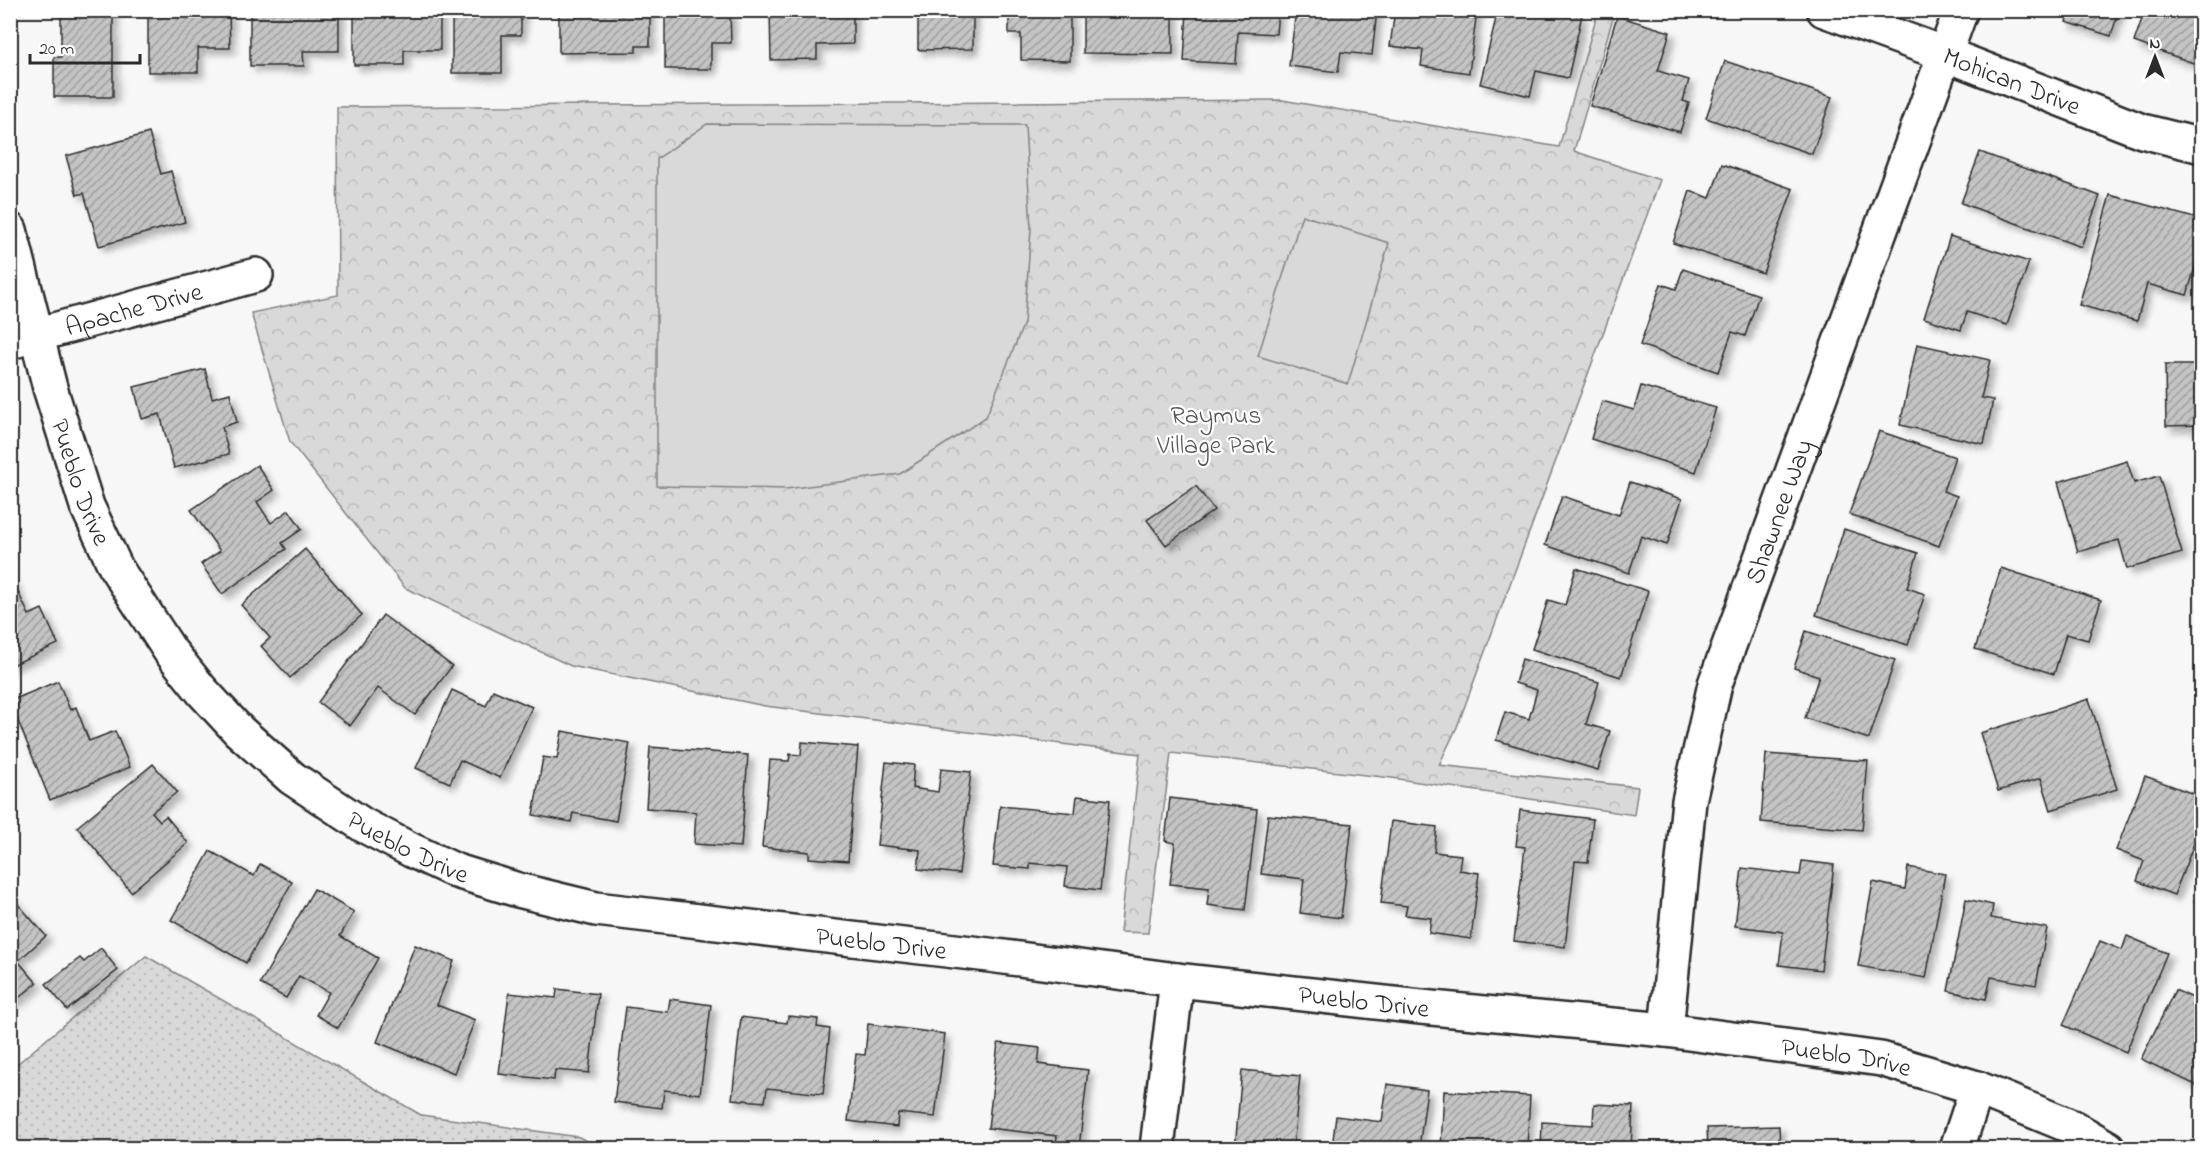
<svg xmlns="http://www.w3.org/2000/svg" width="2212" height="1159" viewBox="0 0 2212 1159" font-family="'Indie Flower',sans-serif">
<defs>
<pattern id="grass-dots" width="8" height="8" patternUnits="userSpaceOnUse" patternTransform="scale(1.5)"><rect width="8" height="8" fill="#d9d9d9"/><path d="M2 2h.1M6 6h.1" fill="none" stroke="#bababa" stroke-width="1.8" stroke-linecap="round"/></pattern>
<pattern id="park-crowns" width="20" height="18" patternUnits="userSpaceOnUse" patternTransform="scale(1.5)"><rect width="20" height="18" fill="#d9d9d9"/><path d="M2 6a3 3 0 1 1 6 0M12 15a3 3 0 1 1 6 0" fill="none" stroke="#bababa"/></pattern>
<pattern id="building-hatch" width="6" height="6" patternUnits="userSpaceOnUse" patternTransform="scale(1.5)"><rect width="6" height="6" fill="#c4c4c4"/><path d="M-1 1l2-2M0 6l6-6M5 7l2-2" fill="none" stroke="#9f9f9f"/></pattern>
<filter id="shadow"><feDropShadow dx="5.5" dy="5.5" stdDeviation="3" flood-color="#0004"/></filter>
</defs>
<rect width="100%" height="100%" fill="#f7f7f7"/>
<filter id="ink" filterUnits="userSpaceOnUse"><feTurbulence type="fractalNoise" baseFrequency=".0167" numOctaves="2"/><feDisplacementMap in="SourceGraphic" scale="12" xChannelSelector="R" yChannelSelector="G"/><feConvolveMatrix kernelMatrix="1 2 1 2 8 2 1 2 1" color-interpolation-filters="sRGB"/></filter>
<g filter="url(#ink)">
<polygon fill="url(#grass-dots)" stroke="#828282" stroke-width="1.5" points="146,956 421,1115 579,1137 601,1148 11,1148 11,1069"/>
<polygon fill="url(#park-crowns)" stroke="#828282" stroke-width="1.5" points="1598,11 1615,11 1574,151 1660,180 1457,727 1439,765 1638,787 1634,815 1392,778 1171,753 1148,933 1120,932 1140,754 765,706 571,666 405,588 290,442 251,313 338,295 337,107 1282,100 1559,147"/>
<g fill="#d9d9d9" stroke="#828282" stroke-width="1.5">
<polygon points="707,124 1025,125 1031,229 1024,323 986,417 900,474 786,489 657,486 657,159"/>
<polygon points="1302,215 1389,243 1348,384 1258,356"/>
</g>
<g fill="url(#building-hatch)" stroke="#2b2b2b" stroke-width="1.5" filter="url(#shadow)">
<polygon points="61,10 113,10 113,97 54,97 54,57 61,57"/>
<polygon points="148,10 229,10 230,48 198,48 198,72 148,72"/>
<polygon points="250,10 339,10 339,51 303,51 304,66 250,66"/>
<polygon points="354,10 440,10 440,50 404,50 404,65 354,65"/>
<polygon points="452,10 521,10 521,35 502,35 502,73 452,73"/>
<polygon points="559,10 650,10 650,46 636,46 636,52 559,53"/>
<polygon points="665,10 730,10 731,43 711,43 711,69 665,69"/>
<polygon points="770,10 853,10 853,44 817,45 817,59 771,60"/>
<polygon points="918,10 973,10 973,49 918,50"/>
<polygon points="1009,10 1070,10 1070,61 1021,60 1021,34 1009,34"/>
<polygon points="1083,10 1173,10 1173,54 1083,53"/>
<polygon points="1187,10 1278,10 1276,34 1238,32 1236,64 1184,61"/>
<polygon points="1296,10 1377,10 1372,55 1341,52 1338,72 1289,66"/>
<polygon points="1395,10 1477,10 1469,73 1421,66 1423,50 1390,46"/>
<polygon points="1498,10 1524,10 1543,15 1544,10 1562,10 1582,15 1568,78 1536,71 1530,96 1480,84"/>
<polygon points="2069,10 2119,10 2111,36 2066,22"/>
<polygon points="2145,10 2202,10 2202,56 2199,65 2134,42"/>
<polygon points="1617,16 1670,32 1658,71 1689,80 1683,101 1689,103 1680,132 1590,106"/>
<polygon points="1725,61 1832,97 1812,154 1706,118"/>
<polygon points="149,133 161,174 171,171 185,222 99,246 84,193 77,195 66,156"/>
<polygon points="1980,152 2100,196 2081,247 1961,203"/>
<polygon points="1722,164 1793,189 1763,273 1673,243 1690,191 1710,198"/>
<polygon points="2110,195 2202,220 2202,243 2187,295 2147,284 2137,321 2079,305"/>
<polygon points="1950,236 2029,262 2007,325 1967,312 1961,330 1924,318"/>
<polygon points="1683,269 1759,295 1745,336 1732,332 1718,372 1640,345 1661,284 1676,289"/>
<polygon points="1917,344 1990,360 1981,398 1993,400 1984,444 1900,425"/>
<polygon points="2165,365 2202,365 2202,425 2166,426"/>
<polygon points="205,369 212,398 230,393 237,422 222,427 229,454 174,468 160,414 142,419 134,387"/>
<polygon points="1641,386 1716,408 1696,472 1591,439 1602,401 1634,410"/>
<polygon points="1879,431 1955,457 1943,491 1957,496 1939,546 1849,514"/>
<polygon points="2127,461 2134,483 2159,476 2182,553 2127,569 2119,540 2078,552 2058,482"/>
<polygon points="257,465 274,490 257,502 271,523 289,510 302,529 282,543 286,549 222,594 201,564 220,551 191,510"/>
<polygon points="1630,482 1682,499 1667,545 1641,536 1629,573 1545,545 1562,496 1619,515"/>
<polygon points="1196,486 1214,510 1166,545 1147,520"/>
<polygon points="1844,529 1918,553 1907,588 1925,594 1908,645 1816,615"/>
<polygon points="305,549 362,615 290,678 261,646 270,638 241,605"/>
<polygon points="1576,568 1648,591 1621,677 1532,649 1548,600 1565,605"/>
<polygon points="2001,568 2101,600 2088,640 2066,634 2054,674 1975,649"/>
<polygon points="10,575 29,615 42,609 58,644 10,666"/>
<polygon points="383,615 452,666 415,715 378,688 350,726 318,702"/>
<polygon points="1806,631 1895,660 1869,739 1805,718 1819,676 1794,668"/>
<polygon points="1522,659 1599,682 1586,724 1610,731 1598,770 1496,740 1505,712 1529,719 1537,690 1515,683"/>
<polygon points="58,681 70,710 76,707 89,741 115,731 130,767 50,800 10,701"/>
<polygon points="452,690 486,706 493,690 532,707 500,778 460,760 450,783 416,768"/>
<polygon points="2089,699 2117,789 2051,810 2041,778 1998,791 1980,733"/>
<polygon points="562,731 630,743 616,821 573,813 571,822 533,815 543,757 557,759"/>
<polygon points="802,742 858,747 848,861 809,858 809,852 762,847 770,760 789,761 790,754 801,755"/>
<polygon points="650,747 748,755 741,847 694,844 696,812 646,808"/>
<polygon points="1766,754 1868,761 1862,830 1761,822"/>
<polygon points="886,762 914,765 912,788 938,792 941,769 971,772 959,874 918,869 920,850 877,845"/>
<polygon points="153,764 177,792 152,812 160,821 166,816 188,843 131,892 77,827"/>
<polygon points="2145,776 2202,797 2202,823 2174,895 2137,881 2144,861 2116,850"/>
<polygon points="1077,796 1110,800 1100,890 1065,886 1067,867 1030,863 1030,869 993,866 1000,806 1075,813"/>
<polygon points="1170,798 1257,809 1245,910 1207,905 1209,888 1170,884 1175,843 1165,841"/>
<polygon points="1520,810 1593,819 1588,862 1575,861 1565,947 1514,941 1525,847 1516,846"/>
<polygon points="1268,815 1352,824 1341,918 1300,913 1304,879 1261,874"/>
<polygon points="1391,821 1437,827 1434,852 1461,855 1459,870 1479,873 1471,939 1429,933 1431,918 1405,915 1407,906 1381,903"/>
<polygon points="210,851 254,876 260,864 292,882 246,963 171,920"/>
<polygon points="1802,861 1834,865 1821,970 1779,965 1783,932 1735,926 1742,868 1800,875"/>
<polygon points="1908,867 1945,874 1926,978 1858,966 1873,882 1905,889"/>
<polygon points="2202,887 2202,905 2194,901"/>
<polygon points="314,889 354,912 340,936 378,958 338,1028 316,1015 329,992 299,976 286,998 260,984"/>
<polygon points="11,896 46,936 18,961 37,983 10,1005"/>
<polygon points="1966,899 1993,905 1991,918 2047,928 2036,985 1991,977 1986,999 1948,991"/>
<polygon points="2127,936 2167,953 2126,1052 2063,1025 2100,941 2122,950"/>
<polygon points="415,945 454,961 437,1005 475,1020 454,1073 377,1042"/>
<polygon points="101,948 118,970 67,1010 46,984 80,958 84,962"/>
<polygon points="557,989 598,994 589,1073 555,1070 554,1080 499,1074 509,993 556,998"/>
<polygon points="2175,990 2202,1002 2202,1088 2141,1059"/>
<polygon points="670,999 711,1005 700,1094 664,1090 662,1108 614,1102 626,1007 668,1012"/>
<polygon points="788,1016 818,1019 817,1027 830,1029 823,1094 767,1088 765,1102 732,1099 741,1017 787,1023"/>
<polygon points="868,1024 945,1034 935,1117 898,1113 897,1127 848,1121 856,1054 865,1055"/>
<polygon points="998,1043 1040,1048 1038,1064 1088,1070 1079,1148 1055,1148 1057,1136 988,1128"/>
<polygon points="1242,1070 1300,1076 1293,1148 1235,1148"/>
<polygon points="1387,1084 1427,1090 1419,1148 1332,1148 1336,1116 1382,1122"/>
<polygon points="1444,1091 1530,1096 1527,1148 1441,1148"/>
<polygon points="1594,1104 1633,1106 1631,1148 1541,1148 1542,1122 1593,1125"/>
<polygon points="1779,1126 1780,1148 1708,1148 1707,1128"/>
</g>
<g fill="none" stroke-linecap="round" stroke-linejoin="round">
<g stroke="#2b2b2b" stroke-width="38">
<g id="minor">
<path id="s1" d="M1824,10l121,44 197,77 60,15"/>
<path id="s2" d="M10,230l40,158 37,118 29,62 54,83 32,40 37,40 53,47 71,47 48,25 45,21 62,19 78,19 393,46 188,25 244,27 245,23 215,29 96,29 95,39 36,21"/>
<path id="s3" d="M10,342l246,-67"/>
<path id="s4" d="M1666,1030l23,-229 26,-117 246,-674"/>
<polyline points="1157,1148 1177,980"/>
<polyline points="1957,1148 1977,1088"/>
</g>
</g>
<use href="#minor" stroke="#fff" stroke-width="33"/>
</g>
</g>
<g text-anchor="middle" stroke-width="4.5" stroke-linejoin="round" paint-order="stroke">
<g font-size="26" fill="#2b2b2b" stroke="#fff">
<text dy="9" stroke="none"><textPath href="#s1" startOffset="201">Mohican Drive</textPath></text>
<text dy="9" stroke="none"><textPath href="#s3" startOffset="128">Apache Drive</textPath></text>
<text dy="9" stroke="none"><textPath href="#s2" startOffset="262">Pueblo Drive</textPath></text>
<text dy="9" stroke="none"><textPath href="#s4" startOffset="534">Shawnee Way</textPath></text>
<text dy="9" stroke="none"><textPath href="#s2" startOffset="766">Pueblo Drive</textPath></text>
<text dy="9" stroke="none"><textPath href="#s2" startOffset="1252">Pueblo Drive</textPath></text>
<text dy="9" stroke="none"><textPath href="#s2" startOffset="1738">Pueblo Drive</textPath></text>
<text dy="9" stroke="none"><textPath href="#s2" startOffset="2224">Pueblo Drive</textPath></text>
</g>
<g font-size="26" fill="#565656" stroke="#fff">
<text x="1216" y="423">Raymus<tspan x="1216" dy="30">Village Park</tspan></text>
</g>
</g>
<rect width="2212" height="1159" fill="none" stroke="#fff" stroke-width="36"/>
<rect x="18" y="18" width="2176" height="1123" fill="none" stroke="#2b2b2b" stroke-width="2" filter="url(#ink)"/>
<g transform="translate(2155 57)" stroke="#ffffff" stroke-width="4.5" paint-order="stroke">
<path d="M0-4.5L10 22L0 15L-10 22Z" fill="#2b2b2b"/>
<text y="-9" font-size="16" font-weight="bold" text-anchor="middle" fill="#2b2b2b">N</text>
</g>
<path d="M30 54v9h110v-9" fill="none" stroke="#2b2b2b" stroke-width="3"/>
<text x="39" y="54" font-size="18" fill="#2b2b2b" stroke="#ffffff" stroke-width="4.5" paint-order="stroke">20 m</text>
</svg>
